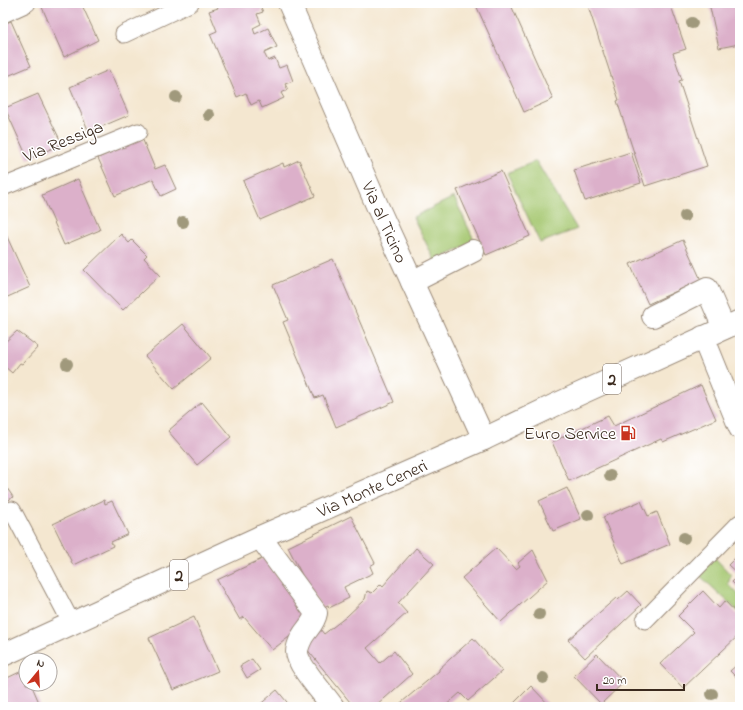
<svg xmlns="http://www.w3.org/2000/svg" width="743" height="710" viewBox="0 0 743 710" font-family="'Indie Flower',sans-serif">
<rect width="100%" height="100%" fill="#fff"/>
<filter id="ink" filterUnits="userSpaceOnUse"><feTurbulence type="fractalNoise" baseFrequency=".025" numOctaves="2"/><feDisplacementMap in="SourceGraphic" scale="8" xChannelSelector="R" yChannelSelector="G"/><feConvolveMatrix kernelMatrix="1 2 1 2 8 2 1 2 1" color-interpolation-filters="sRGB"/></filter>
<filter id="wash" filterUnits="userSpaceOnUse"><feTurbulence type="fractalNoise" baseFrequency=".012" numOctaves="4" result="noise"/><feDisplacementMap in="SourceGraphic" scale="16" xChannelSelector="R" yChannelSelector="G"/><feGaussianBlur stdDeviation="0.9" result="paint"/><feColorMatrix in="noise" values="0 0 0 0 0 0 0 0 0 0 0 0 0 0 0 0 0 1.4 0 .05"/><feComposite in="paint" operator="in"/></filter>
<g filter="url(#wash)">
<rect width="100%" height="100%" fill="#f4e7d0"/>
<g fill="#a5c770" stroke="#707847">
<polygon points="536,161 577,229 540,243 507,173"/>
<polygon points="454,197 475,242 435,261 413,217"/>
<polygon points="714,557 731,575 728,584 740,596 740,613 697,573"/>
</g>
<g id="blocks">
<g fill="#dcb0ca">
<polygon points="46,3 81,3 98,40 64,57 41,5"/>
<polygon points="216,3 259,3 263,12 257,14 261,24 253,28 255,34 268,28 277,47 264,53 268,61 275,58 279,68 287,65 293,81 285,84 288,90 281,93 284,98 262,108 259,101 251,105 246,93 237,97 210,34 217,31 209,11 218,8"/>
<polygon points="475,3 510,3 553,99 524,112"/>
<polygon points="587,3 670,3 686,49 673,53 682,80 679,81 707,166 645,186 617,101 619,100"/>
<polygon points="709,3 740,3 740,47 739,44 719,48"/>
<polygon points="11,21 31,66 3,78 3,24"/>
<polygon points="109,70 129,115 89,132 70,87"/>
<polygon points="38,94 62,144 28,159 5,108"/>
<polygon points="142,138 155,169 165,165 176,189 161,196 153,179 115,196 98,158"/>
<polygon points="631,152 641,183 585,201 574,170"/>
<polygon points="299,160 315,196 260,220 243,181 283,163 284,167"/>
<polygon points="501,171 530,236 486,255 457,190"/>
<polygon points="78,179 100,230 64,245 42,195"/>
<polygon points="3,228 30,287 3,299"/>
<polygon points="121,234 129,243 132,240 147,255 144,258 160,275 123,310 84,270"/>
<polygon points="683,240 701,280 648,304 630,264"/>
<polygon points="333,259 394,402 336,427 323,395 315,398 283,322 288,320 273,285"/>
<polygon points="183,324 211,358 174,389 145,356"/>
<polygon points="17,331 38,347 22,364 20,363 12,373 3,365 3,344"/>
<polygon points="701,385 716,419 663,442 661,439 569,481 552,442 608,416 614,426"/>
<polygon points="202,402 231,437 197,465 168,431"/>
<polygon points="3,482 13,497 3,504"/>
<polygon points="567,488 581,519 553,531 539,501"/>
<polygon points="104,500 105,504 112,501 128,534 111,542 113,546 73,565 53,524"/>
<polygon points="641,501 648,516 657,512 670,544 623,564 603,517"/>
<polygon points="351,516 375,563 370,566 373,573 344,587 349,598 329,608 328,605 322,608 306,583 288,547"/>
<polygon points="416,548 434,564 398,603 407,613 367,648 380,663 394,651 412,674 375,707 354,707 302,643 320,629 324,634 346,617 365,599 367,591 372,593 381,584 383,586"/>
<polygon points="496,548 516,569 520,566 518,563 533,550 548,580 501,622 462,578"/>
<polygon points="740,553 740,590 732,582 739,575 728,565"/>
<polygon points="264,558 310,621 272,650 244,617 240,620 217,580"/>
<polygon points="628,591 641,605 585,658 568,640 616,598 618,600"/>
<polygon points="703,591 719,608 725,601 740,617 740,634 683,688 660,664 694,632 678,616"/>
<polygon points="194,617 218,671 173,690 149,638"/>
<polygon points="473,638 502,671 468,701 460,693 444,707 396,707 439,671 439,669"/>
<polygon points="597,654 624,682 601,704 574,676"/>
<polygon points="252,659 260,670 247,678 240,666"/>
<polygon points="740,662 740,681 730,671"/>
<polygon points="24,670 26,674 26,684 31,684 41,707 3,707 3,680"/>
<polygon points="531,686 551,707 510,707"/>
<polygon points="277,690 291,707 257,707"/>
</g>
</g>
</g>
<g filter="url(#ink)">
<use href="#blocks" fill-opacity="0" stroke="#988877" stroke-width="1"/>
<g fill="none" stroke-linecap="round" stroke-linejoin="round">
<g stroke="#988877" stroke-width="19">
<g id="service">
<polyline points="3,14 27,3"/>
<polyline points="124,34 190,3"/>
<polyline points="3,187 138,132"/>
<polyline points="12,510 72,624"/>
<polyline points="645,620 740,523"/>
</g>
</g>
<g stroke="#988877" stroke-width="24">
<g id="minor">
<polyline points="289,3 379,210 484,439"/>
<polyline points="412,282 473,251"/>
<polyline points="653,316 707,289 724,328"/>
<polyline points="703,337 740,428"/>
<path d="M260,537l56,76c-2,11 -9,15 -14,24 -2,4 -5,11 -5,15 0,13 28,43 36,55"/>
</g>
</g>
<g stroke="#988877" stroke-width="24">
<polyline id="primary" points="3,655 260,537 484,439 555,405 740,321"/>
</g>
<use href="#service" stroke="#fff" stroke-width="17"/>
<use href="#minor" stroke="#fff" stroke-width="22"/>
<use href="#primary" stroke="#fff" stroke-width="22"/>
</g>
<g fill="#a0997c">
<circle cx="692" cy="23" r="6"/>
<circle cx="176" cy="97" r="6"/>
<circle cx="209" cy="115" r="6"/>
<circle cx="685" cy="216" r="6"/>
<circle cx="183" cy="222" r="6"/>
<circle cx="67" cy="364" r="6"/>
<circle cx="610" cy="476" r="6"/>
<circle cx="588" cy="515" r="6"/>
<circle cx="684" cy="538" r="6"/>
<circle cx="539" cy="614" r="6"/>
<circle cx="543" cy="678" r="6"/>
<circle cx="712" cy="694" r="6"/>
</g>
</g>
<defs>
<g id="fuel-bare" transform="scale(1.2)"><path d="M-5.5-6h7V0h2V4h1.3V-2.5L3-4.5l.8-.8L6-3V5H2.5V1h-1V6h-7ZM-4.2-4.7v3.2H.2V-4.7Z" fill="#c8321e" stroke="#fff" stroke-width="2.5" paint-order="stroke"/></g>
</defs>
<g fill-rule="evenodd">
<use href="#fuel-bare" x="628" y="433"/>
</g>
<g text-anchor="middle" stroke-width="3" stroke-linejoin="round" paint-order="stroke">
<g fill="#fff" stroke="#766a62" stroke-width="1">
<rect x="603" y="364" width="18" height="30" rx="3"/>
<rect x="170" y="560" width="18" height="30" rx="3"/>
</g>
<g font-size="17" font-weight="bold" fill="#3b2a1e">
<text x="612" y="385">2</text>
<text x="179" y="581">2</text>
</g>
<g font-size="18" fill="#3b2a1e" stroke="#fff">
<text transform="translate(63 141) rotate(-22)" y="6">Via Ressiga</text>
<text transform="translate(385 222) rotate(66)" y="6">Via al Ticino</text>
<text transform="translate(372 488) rotate(-24)" y="6">Via Monte Ceneri</text>
</g>
<g font-size="18" fill="#3b2a1e" stroke="#fff" text-anchor="end">
<text x="616" y="439">Euro Service</text>
</g>
</g>
<rect width="743" height="710" fill="none" stroke="#fff" stroke-width="16"/>
<g transform="translate(38 672) rotate(18)"><circle r="19" fill="#ffffff" stroke="#b1aaa5"/>
<path d="M0-3L7 15L0 10L-7 15Z" fill="#c8321e"/>
<text y="-6" font-size="11" font-weight="bold" text-anchor="middle" fill="#3b2a1e">N</text>
</g>
<path d="M597 684v6h87v-6" fill="none" stroke="#3b2a1e" stroke-width="2"/>
<text x="603" y="684" font-size="12" fill="#3b2a1e" stroke="#ffffff" stroke-width="3" paint-order="stroke">20 m</text>
</svg>
